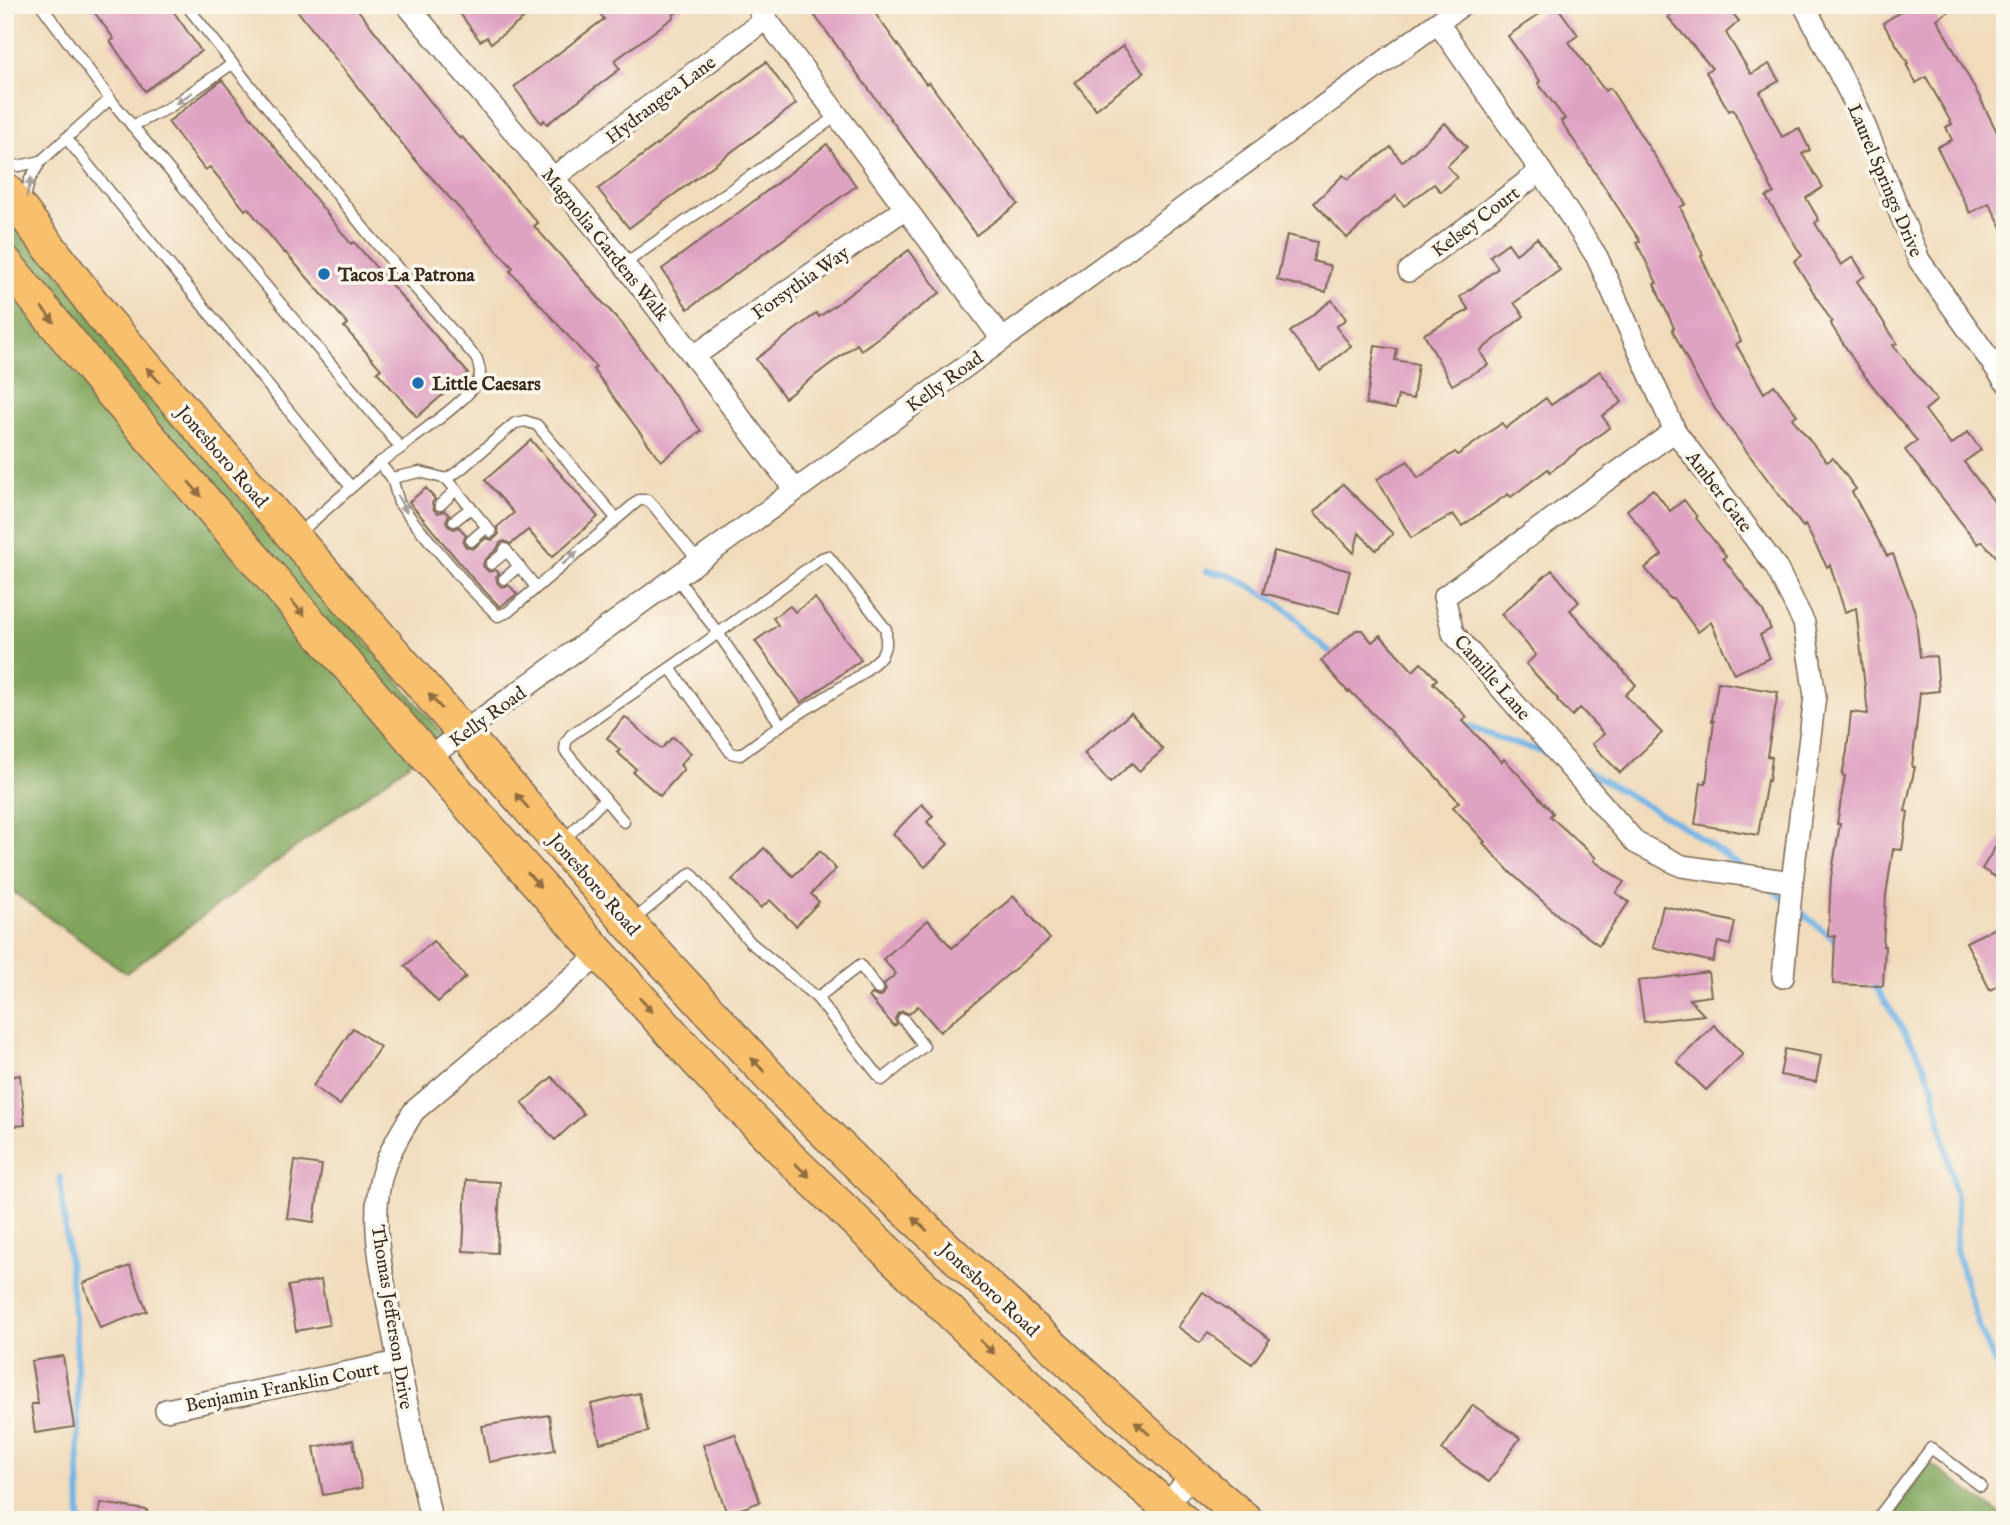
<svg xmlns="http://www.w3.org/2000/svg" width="2010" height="1525" viewBox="0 0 2010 1525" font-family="'IM FELL English',serif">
<rect width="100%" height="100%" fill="#fbf7ec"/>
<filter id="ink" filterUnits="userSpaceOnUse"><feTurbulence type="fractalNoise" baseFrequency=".0143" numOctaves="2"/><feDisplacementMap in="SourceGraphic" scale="14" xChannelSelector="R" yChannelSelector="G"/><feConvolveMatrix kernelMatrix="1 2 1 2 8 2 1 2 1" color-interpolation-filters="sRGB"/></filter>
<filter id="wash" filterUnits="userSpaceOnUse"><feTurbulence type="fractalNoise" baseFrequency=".00686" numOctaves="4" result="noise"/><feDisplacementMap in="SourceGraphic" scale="28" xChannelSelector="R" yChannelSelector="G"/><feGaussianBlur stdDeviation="1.57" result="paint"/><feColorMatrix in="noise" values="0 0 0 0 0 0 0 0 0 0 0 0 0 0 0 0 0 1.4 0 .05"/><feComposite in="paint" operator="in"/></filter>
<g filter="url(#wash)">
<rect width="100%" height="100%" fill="#f1dbbb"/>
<g fill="#80a55b" stroke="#5e683c" stroke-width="2">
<polygon points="5,209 445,737 126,973 5,886"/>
<polygon points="1929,1463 2005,1517 2005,1520 1890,1520"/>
</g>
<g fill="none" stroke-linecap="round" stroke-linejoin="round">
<g stroke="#70b4e6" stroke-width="6">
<polyline points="1206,571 1230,575 1266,595 1292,614 1311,636 1336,657"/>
<polyline points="1462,724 1515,744 1548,753"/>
<polyline points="1583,769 1689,830 1743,868"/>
<polyline points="1766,885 1785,900"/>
<polyline points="1794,906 1839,944"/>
<polyline points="1872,981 1918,1053 1933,1086 1957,1203 1956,1250 1978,1324 2005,1386"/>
<polyline points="60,1177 76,1329 80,1520"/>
</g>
</g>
<g id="blocks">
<g fill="#dfa3c2">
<polygon points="89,5 169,5 201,51 145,91 110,41 114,39"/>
<polygon points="293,5 354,5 460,139 462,137 538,223 534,226 622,324 701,431 661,461 593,369 596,367 510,271 513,268 412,156"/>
<polygon points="454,5 542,5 491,43 487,37 480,41"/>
<polygon points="607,5 687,5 673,15 674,17 614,61 620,69 547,124 544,120 541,123 514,87 604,19 598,11"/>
<polygon points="807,5 869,5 926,84 929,82 1018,204 976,235"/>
<polygon points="1552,5 1556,5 1578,35 1569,42 1605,91 1610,88 1686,204 1680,207 1703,255 1701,256 1721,301 1741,341 1736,344 1764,393 1774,385 1797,415 1792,418 1827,462 1833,458 1856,489 1852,492 1887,556 1893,554 1915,612 1920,657 1936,656 1939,691 1920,693 1912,767 1915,767 1905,811 1908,812 1902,850 1893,849 1886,895 1883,946 1885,946 1883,986 1833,984 1835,936 1828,936 1831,877 1840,824 1837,824 1845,776 1842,775 1847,751 1851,712 1868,714 1856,608 1845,612 1830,565 1827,567 1805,525 1803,527 1715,409 1694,374 1672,329 1674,328 1654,284 1657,283 1636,242 1640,241 1561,121 1565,119 1538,83 1540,81 1508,36"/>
<polygon points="1682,5 1726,5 1739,21 1726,33 1751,74 1769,64 1779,81 1760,92 1782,137 1799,128 1810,150 1802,154 1823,187 1806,198 1819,220 1815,223 1841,265 1853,257 1865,276 1857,281 1897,343 1893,345 1937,400 1925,410 1951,445 1968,432 1981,450 1964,462 1996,504 2005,497 2005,566 1982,541 1978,544 1905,450 1917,441 1860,370 1830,323 1832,322 1794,261 1802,256 1766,197 1774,193 1733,109 1729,111 1706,72 1712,68 1668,17"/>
<polygon points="1911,5 1959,5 1937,19 1980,98 2005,148 2005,233 1989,203 1970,213 1937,147 1952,140 1946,127 1952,124 1926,77 1916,83 1906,64 1908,63 1883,23"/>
<polygon points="1123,46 1144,73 1096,109 1075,82"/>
<polygon points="766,62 796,104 629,228 598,189"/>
<polygon points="222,80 351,244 354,242 468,373 417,417 377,372 381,369 344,327 348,324 285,252 284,253 248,208 245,210 210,167 205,170 168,122"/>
<polygon points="1445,123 1467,147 1447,166 1457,177 1441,192 1434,184 1404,206 1396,196 1378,210 1347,238 1314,203 1343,175 1348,179 1391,147 1402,162"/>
<polygon points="827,144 856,186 688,309 662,269 750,204"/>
<polygon points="1287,235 1317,242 1313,261 1331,266 1326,292 1277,280"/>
<polygon points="1537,238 1560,270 1514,303 1524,316 1480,351 1488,365 1452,385 1424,334 1469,310 1460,297 1498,268 1490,256 1508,243 1516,254"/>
<polygon points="909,250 940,293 861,350 857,344 785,398 756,359 817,313 819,317"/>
<polygon points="1332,300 1346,319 1336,327 1351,346 1320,371 1290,332"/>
<polygon points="1375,346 1397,349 1395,360 1418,364 1413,399 1398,396 1395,409 1366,404"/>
<polygon points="1600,371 1622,402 1602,416 1610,427 1550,472 1548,469 1511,497 1508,494 1462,526 1453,514 1411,538 1377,479 1408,461 1418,478 1455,452 1458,455 1502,423 1506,428 1546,398 1551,405"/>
<polygon points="531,440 598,517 552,557 528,530 511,544 504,541 500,543 497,549 484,561 483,566 489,572 496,570 499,573 496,577 498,584 502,587 509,585 517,594 500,607 473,579 409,502 426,488 435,499 432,503 434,510 438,513 445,511 449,515 446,521 448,526 454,529 459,527 466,535 463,542 466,547 473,549 486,538 492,540 495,538 499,534 497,527 514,513 485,480"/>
<polygon points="1343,484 1393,534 1376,550 1359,533 1354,553 1314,512"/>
<polygon points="1653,489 1670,511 1684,500 1697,517 1696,518 1726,556 1723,558 1763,611 1771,629 1760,635 1770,658 1734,674 1711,622 1698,632 1673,598 1670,599 1645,568 1662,555 1627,510"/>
<polygon points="1274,551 1350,571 1339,613 1263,593"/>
<polygon points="1552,570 1579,602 1570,610 1636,685 1625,695 1662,733 1620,773 1592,744 1604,734 1580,708 1572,716 1557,700 1558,699 1526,664 1536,655 1501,614"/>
<polygon points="815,598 861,660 801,703 755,641 778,625 773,618 790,606 795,612"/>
<polygon points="1356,630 1362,630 1372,642 1380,635 1413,671 1421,663 1437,679 1433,683 1467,717 1463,721 1502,762 1504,759 1520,776 1553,813 1550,816 1596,858 1594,861 1624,882 1616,893 1629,902 1599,945 1560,917 1511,873 1483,843 1485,842 1453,807 1459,802 1428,768 1350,691 1348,692 1321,661"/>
<polygon points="1718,682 1778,692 1767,756 1772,757 1769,781 1767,780 1758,835 1695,824 1701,783 1706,783 1714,721 1712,721"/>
<polygon points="1131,713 1163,750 1139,771 1132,763 1110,783 1084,753"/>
<polygon points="625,717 661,749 673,737 691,753 680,765 684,769 660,796 633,772 636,769 617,752 620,750 607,738"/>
<polygon points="922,804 933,816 927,822 948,844 925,867 893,834"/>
<polygon points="2005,831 2005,883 1982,869"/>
<polygon points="764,848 793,876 820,851 836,869 811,894 819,902 796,926 770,900 761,908 732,880"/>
<polygon points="1014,896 1050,939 940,1032 918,1006 909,1014 903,1011 898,1013 895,1019 897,1024 894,1026 869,997 872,994 878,997 883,995 886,989 884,984 896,974 883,959 928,920 952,948"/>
<polygon points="1663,906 1735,922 1730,945 1718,942 1713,962 1653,948"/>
<polygon points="1997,927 2005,943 2005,982 1990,990 1966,942"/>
<polygon points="433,941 466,977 438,1002 405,966"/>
<polygon points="1708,972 1711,996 1689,999 1704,1015 1644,1022 1638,981"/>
<polygon points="1714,1025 1743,1054 1706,1090 1677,1062"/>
<polygon points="353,1028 380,1047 340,1105 313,1086"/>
<polygon points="1785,1049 1821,1056 1816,1082 1780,1075"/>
<polygon points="20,1075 25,1125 5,1127 5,1078"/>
<polygon points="552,1077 584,1114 555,1140 522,1103"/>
<polygon points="295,1161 322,1165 314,1222 287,1218"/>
<polygon points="466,1180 500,1182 497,1253 463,1251"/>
<polygon points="130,1266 147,1311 100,1328 83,1283"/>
<polygon points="321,1280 329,1325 296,1331 288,1286"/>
<polygon points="1203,1292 1270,1339 1252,1364 1208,1333 1200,1343 1178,1327"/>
<polygon points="63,1356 74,1427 35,1433 31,1404 38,1404 31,1361"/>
<polygon points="639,1393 648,1432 600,1443 591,1404"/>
<polygon points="1473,1405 1520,1438 1489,1482 1442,1450"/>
<polygon points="549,1415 555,1450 489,1462 482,1426"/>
<polygon points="735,1434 760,1502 727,1514 703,1445"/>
<polygon points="353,1440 362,1488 323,1495 314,1447"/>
<polygon points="101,1503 147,1510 147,1520 98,1520"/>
</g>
</g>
</g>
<g filter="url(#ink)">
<use href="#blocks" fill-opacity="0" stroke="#7b6855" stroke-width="2"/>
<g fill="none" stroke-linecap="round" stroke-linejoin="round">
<g stroke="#7b6855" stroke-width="13">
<g id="lane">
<polyline points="41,5 110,99"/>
<path d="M186,5l184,231 107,123c2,8 5,14 1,22 -10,19 -59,52 -77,67"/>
<polyline points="132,126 170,107 232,64"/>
<polyline points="66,138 351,487"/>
<polyline points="5,163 19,166 41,161"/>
<polyline points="26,203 26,193 30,179 41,161 110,99 401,448 379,463 296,536"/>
<polyline points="624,264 837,116"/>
<polyline points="379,463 392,478 399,503 417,526 467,585 498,616 508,612 639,500 647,500 653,505 699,562"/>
<polyline points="392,478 420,472 447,479 491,532"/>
<polyline points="447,479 461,469 515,423 525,421 537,425 616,518"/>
<polyline points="440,505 456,490"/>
<polyline points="454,521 471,508"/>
<polyline points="471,541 487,527"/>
<polyline points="505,549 536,587"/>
<polygon points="828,556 886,629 886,644 881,657 859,676 781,725 740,755 731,753 670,668 822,558"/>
<polyline points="491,564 507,551"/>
<polyline points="676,577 718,633 781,725"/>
<polyline points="504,579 519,566"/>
<polyline points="624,822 565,751 566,742 571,735 670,668"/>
<polyline points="562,842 605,799"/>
<polyline points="631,922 691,873 750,942 817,998 882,1080 924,1046 903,1019"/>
<polyline points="817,998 860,965 878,989"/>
<polyline points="1876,1520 1931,1448 1981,1486"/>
</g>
</g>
<g stroke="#7b6855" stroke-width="24">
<g id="street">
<polyline points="407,5 604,238 795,490"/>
<polyline points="756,5 1002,339"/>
<polyline points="1804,5 1858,109 1919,260 2005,381"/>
<polyline points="1438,23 1541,171 1597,257 1675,431 1776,567 1804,623 1815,696 1792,882 1783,977"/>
<polyline points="553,178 766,19"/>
<polyline points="1409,271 1541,171"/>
<polyline points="694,356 906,208"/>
<polyline points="1675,431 1444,597 1453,633 1636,843 1682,866 1792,882"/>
<polyline points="428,758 1462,5"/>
<polyline points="166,1410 398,1362"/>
<path d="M431,1520c-14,-68 -29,-136 -41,-204 -8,-44 -19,-89 -10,-133 4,-24 21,-51 34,-72l186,-157"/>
<polyline points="1155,1520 1192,1474"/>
</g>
</g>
<g stroke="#7b6855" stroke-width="36">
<g id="primary">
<polyline points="5,189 103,317 629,924 784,1092 881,1187 999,1297 1192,1474 1246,1520"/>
<polyline points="5,262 105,385 223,522 473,810 600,954 718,1084 792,1160 975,1336 1052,1408 1182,1520"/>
</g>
</g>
<use href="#lane" stroke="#fff" stroke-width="10"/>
<use href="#street" stroke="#fff" stroke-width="21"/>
<use href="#primary" stroke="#f8bf6c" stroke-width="33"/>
</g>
<defs><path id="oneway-solid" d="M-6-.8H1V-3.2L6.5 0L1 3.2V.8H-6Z" transform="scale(1.75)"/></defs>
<g fill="#a79f9a">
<use href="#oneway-solid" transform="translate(184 98) rotate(146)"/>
<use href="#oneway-solid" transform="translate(29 187) rotate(-76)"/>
<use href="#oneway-solid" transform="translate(402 504) rotate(62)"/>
<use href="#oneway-solid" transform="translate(570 558) rotate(-41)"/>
</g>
<g fill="#906d41">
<use href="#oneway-solid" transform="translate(48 315) rotate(51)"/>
<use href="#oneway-solid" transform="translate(153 375) rotate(-131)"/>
<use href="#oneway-solid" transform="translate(195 489) rotate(49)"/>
<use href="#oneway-solid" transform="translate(298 608) rotate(49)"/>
<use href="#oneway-solid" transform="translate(435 701) rotate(-131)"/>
<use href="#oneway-solid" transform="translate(522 801) rotate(-131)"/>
<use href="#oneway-solid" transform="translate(534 880) rotate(49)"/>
<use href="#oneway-solid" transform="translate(646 1005) rotate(48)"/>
<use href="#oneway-solid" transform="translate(758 1065) rotate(-133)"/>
<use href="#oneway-solid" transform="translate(802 1170) rotate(44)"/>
<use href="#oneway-solid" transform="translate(920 1224) rotate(-137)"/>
<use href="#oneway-solid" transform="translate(987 1347) rotate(43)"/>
<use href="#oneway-solid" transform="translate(1142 1428) rotate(-138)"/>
</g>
</g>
<g fill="#1f6fb2" stroke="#fbf7ec" stroke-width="2.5">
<circle cx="324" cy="274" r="7"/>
<circle cx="418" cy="383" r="7"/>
</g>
<g text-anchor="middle" stroke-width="7" stroke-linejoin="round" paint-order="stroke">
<g font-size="19" fill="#3b2a1e" stroke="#fbf7ec">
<text transform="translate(660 99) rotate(-37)" y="7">Hydrangea Lane</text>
<text transform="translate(1886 180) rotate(67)" y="7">Laurel Springs Drive</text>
<text transform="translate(1475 221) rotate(-37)" y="7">Kelsey Court</text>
<text transform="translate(606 244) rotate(51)" y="7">Magnolia Gardens Walk</text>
<text transform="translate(800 282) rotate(-35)" y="7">Forsythia Way</text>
<text transform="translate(944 381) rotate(-36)" y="7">Kelly Road</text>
<text transform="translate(223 456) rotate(49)" y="7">Jonesboro Road</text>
<text transform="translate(1720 491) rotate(53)" y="7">Amber Gate</text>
<text transform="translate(1493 677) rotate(49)" y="7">Camille Lane</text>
<text transform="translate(487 716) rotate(-36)" y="7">Kelly Road</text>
<text transform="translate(595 884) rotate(49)" y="7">Jonesboro Road</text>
<text transform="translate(990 1289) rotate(43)" y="7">Jonesboro Road</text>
<text transform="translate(393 1317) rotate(81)" y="7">Thomas Jefferson Drive</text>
<text transform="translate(282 1386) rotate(-11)" y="7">Benjamin Franklin Court</text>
</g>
<g font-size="19" font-weight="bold" fill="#3b2a1e" stroke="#fbf7ec" text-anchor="start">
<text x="338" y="281">Tacos La Patrona</text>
<text x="432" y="390">Little Caesars</text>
</g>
</g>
<rect width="2010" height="1525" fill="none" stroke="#fbf7ec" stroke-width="28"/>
</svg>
